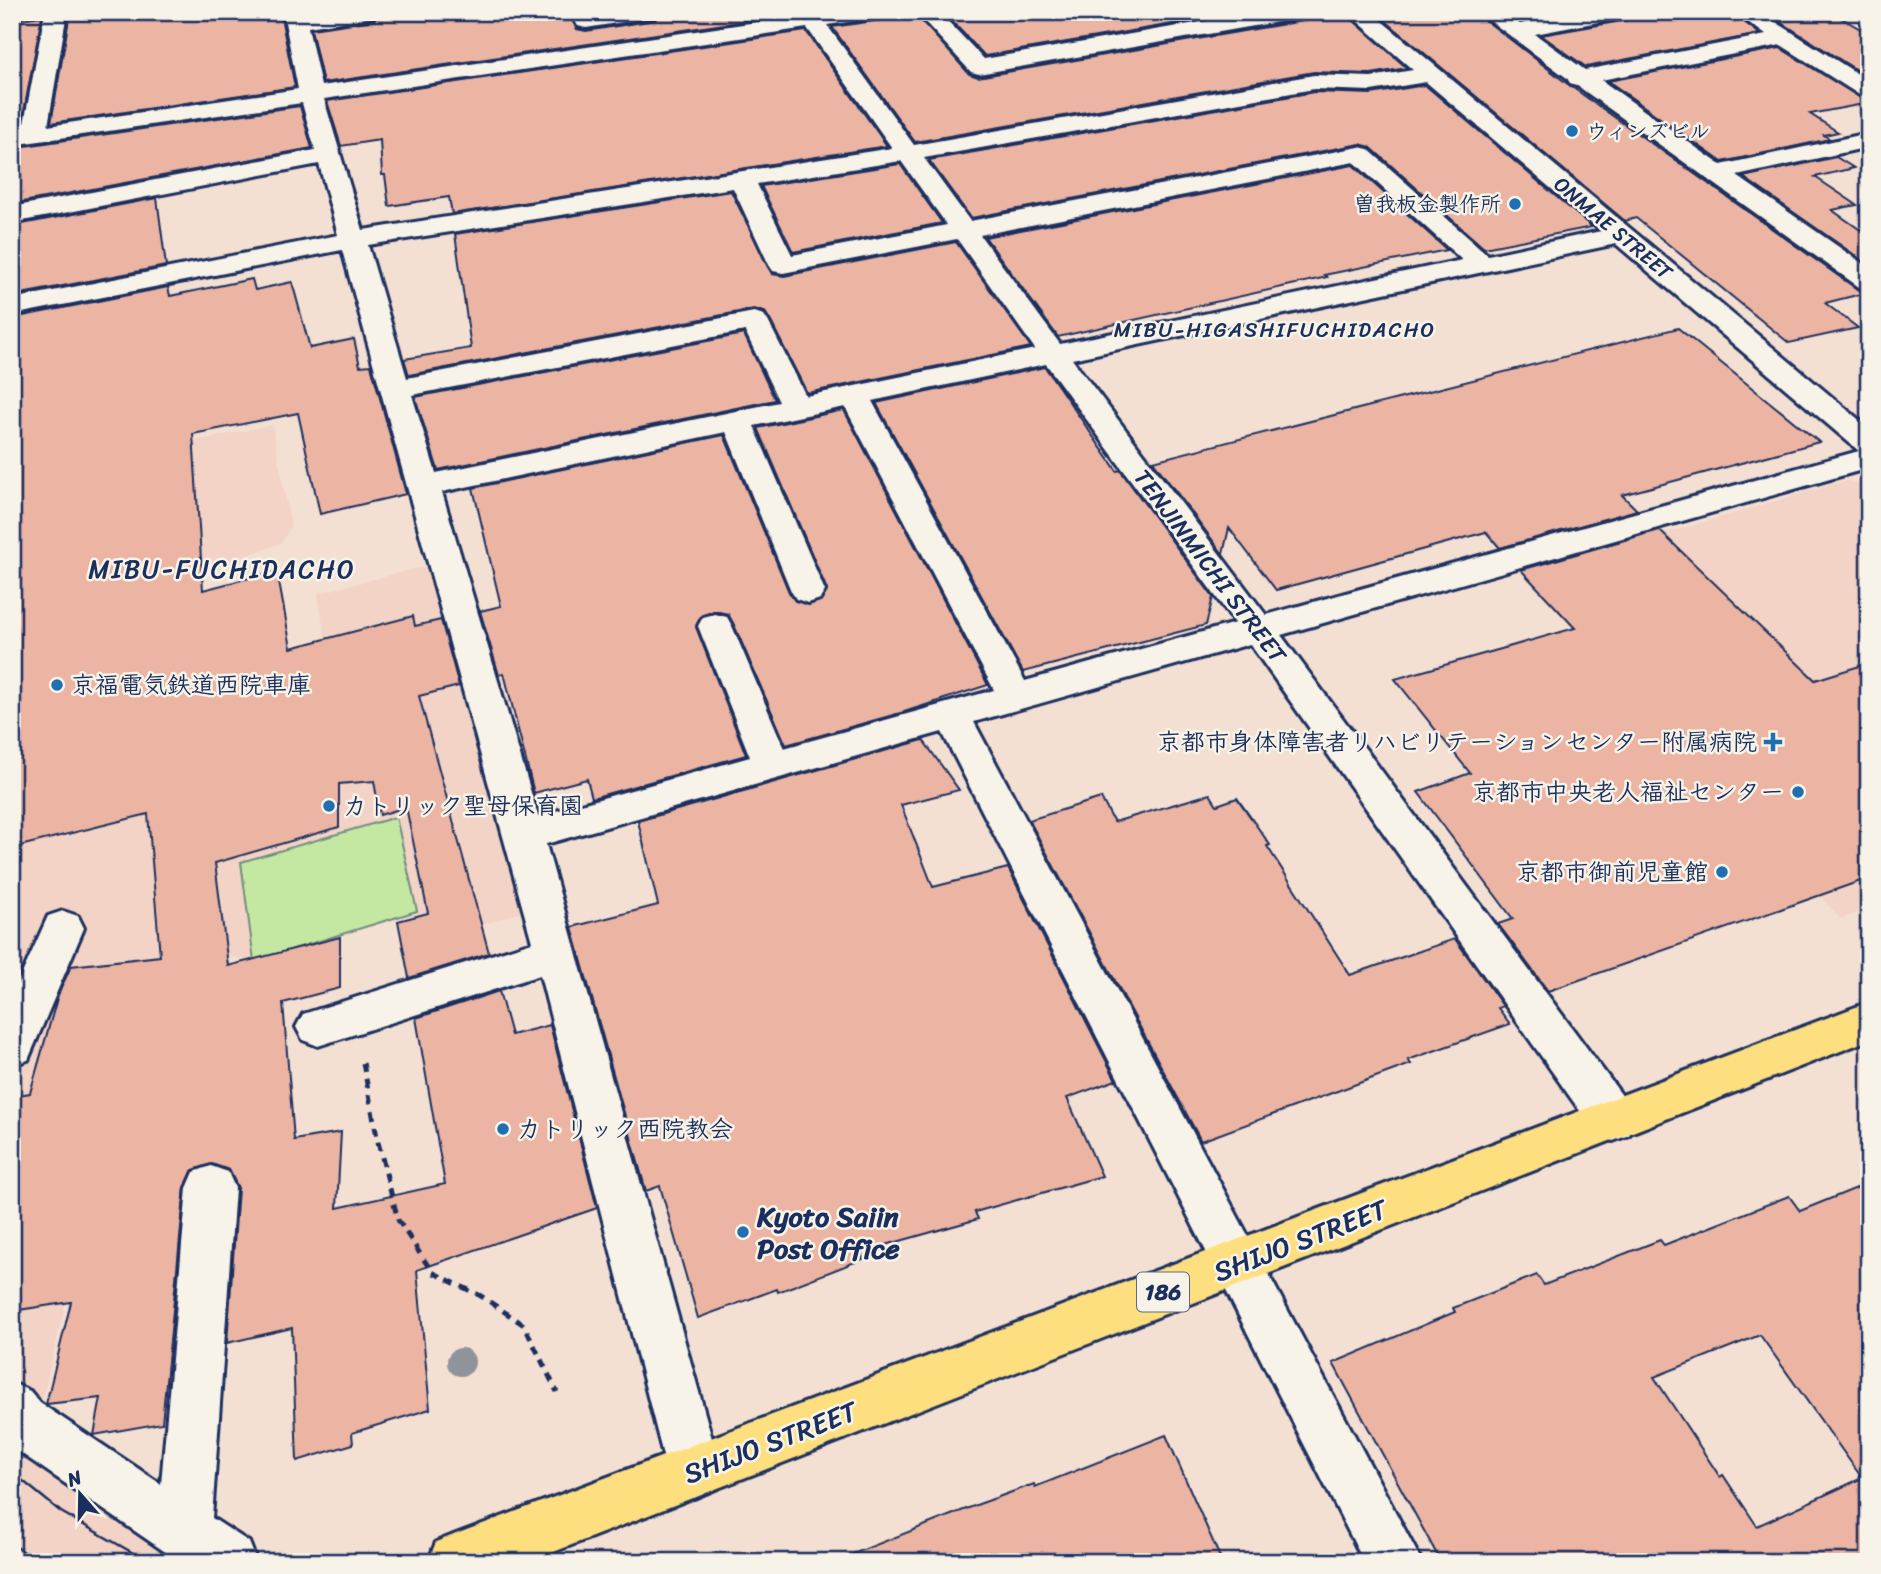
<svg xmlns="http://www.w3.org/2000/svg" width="1881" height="1574" viewBox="0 0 1881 1574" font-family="Sriracha,'Klee One',sans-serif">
<rect width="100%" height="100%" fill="#f4e0d3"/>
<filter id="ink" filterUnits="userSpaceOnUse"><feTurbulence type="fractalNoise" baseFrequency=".0143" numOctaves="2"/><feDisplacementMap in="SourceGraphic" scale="14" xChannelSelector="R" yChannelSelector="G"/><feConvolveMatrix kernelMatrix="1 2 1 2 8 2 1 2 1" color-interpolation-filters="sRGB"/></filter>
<g filter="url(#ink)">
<g fill="#f2d3c5">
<polygon points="12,416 111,458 272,425 291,526 281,543 137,595 141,708 328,656 318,593 435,564 543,905 424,943 416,911 254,961 220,955 146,971 40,1409 163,1481 128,1527 211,1562 12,1562"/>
<polygon points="1847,480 1869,488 1869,909 1841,919 1523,575"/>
</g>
<polygon fill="#c4e8a2" stroke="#708c80" stroke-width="2" points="396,817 417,911 254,961 241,862"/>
<g fill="#ecb5a3" stroke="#1b2f5e" stroke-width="2" fill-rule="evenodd">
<polygon points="73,12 280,12 295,87 51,123 70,13"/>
<polygon points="379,12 584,12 576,15 573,22 577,29 586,31 655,20 660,12 793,14 323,83 311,29 374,20"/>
<polygon points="886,12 914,12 969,74 978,77 1308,20 1313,12 1344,12 1407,68 1371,74 1314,72 915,142 832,27 881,20"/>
<polygon points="943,12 1243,12 985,56"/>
<polygon points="1375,12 1475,12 1569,85 1857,289 1869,292 1825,303 1858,328 1789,343 1636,218 1625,221"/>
<polygon points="1509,12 1567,12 1521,21"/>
<polygon points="1632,12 1731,12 1760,34 1586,67 1541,35 1627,20"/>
<polygon points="1765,12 1831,12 1869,34 1869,78"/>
<polygon points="42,16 21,127 12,127 12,20"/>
<polygon points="806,31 887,146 452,214 449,197 389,206 385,175 382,175 380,140 341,146 327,101"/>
<polygon points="1780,48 1869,103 1810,114 1838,132 1824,135 1830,139 1722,162 1608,81"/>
<polygon points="1425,85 1592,227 1484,248 1370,147 1360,144 971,218 929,160 1314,92 1371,94"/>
<polygon points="300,106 312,148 12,204 18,147"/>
<polygon points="1836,157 1854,168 1815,177 1857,205 1832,210 1869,236 1869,265 1743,177"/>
<polygon points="900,164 942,223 793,252 761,186"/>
<polygon points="1353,165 1447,250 1324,275 1327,277 1058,337 985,237"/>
<polygon points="731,191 772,274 784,276 956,242 1031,347 807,393 770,320 765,312 754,309 409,375 404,359 471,348 455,234"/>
<polygon points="157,198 166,266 16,295 12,226"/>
<polygon points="252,279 255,290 292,282 310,348 354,339 360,366 371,365 406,494 320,514 298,413 193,434 203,590 277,571 291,648 413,616 415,626 441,620 459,686 419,696 489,953 409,978 398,921 428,913 406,807 380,815 374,781 339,784 339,827 215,863 228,966 340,937 340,988 283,1003 294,1140 341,1132 337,1208 445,1184 416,1018 499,991 511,1035 550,1025 597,1208 417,1270 430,1409 352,1433 353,1444 297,1461 292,1328 227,1343 238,1188 229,1170 212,1164 193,1170 185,1187 162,1423 94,1435 101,1398 46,1404 71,1302 12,1311 12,1096 30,1093 58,995 71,966 160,956 148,814 12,848 12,345 19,343 18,317 168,287 170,296"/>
<polygon points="1678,328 1819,442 1622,495 1637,510 1500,548 1486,532 1276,590 1229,528 1223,554 1153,461"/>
<polygon points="744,334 775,400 438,470 415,397"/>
<polygon points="1045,367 1117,471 1120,470 1213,597 1206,625 1023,672 876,403"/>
<polygon points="844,410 988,685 904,712 786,745 734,625 728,614 714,611 701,616 696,627 746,755 592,798 587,779 534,793 504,673 499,675 480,611 501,606 473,488 724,435 789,592 795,601 809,605 822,600 827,590 758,428"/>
<polygon points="1659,530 1815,680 1869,663 1869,878 1548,991 1498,924 1513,919 1418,792 1470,773 1395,679 1575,628 1521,570"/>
<polygon points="923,740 959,790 901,805 933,887 1008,868 1116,1080 1067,1098 1102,1176 975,1212 978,1219 861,1252 863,1259 778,1292 777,1289 698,1318 660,1186 646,1191 572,927 658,905 638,821"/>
<polygon points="1210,794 1217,805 1237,798 1270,845 1267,846 1350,975 1455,939 1503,1006 1498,1008 1510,1024 1408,1060 1411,1064 1201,1141 1029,820 1101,798 1114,822"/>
<path d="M1869,1183v379h-428l-108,-199 122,-51 -2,-4 84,-33 7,10 116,-45 4,5 125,-49 11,15zM1760,1335l102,143 -105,48 -34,-51 -3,2 -66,-100z"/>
<polygon points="1166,1435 1222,1562 841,1562 840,1559 979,1504 1034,1484 1035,1487"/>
</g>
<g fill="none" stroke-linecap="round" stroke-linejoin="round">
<g stroke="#1b2f5e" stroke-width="6">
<g id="minor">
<path d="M45,12h22l-19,114 250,-37 -15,-77h94l-3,5 -8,1 -58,9 13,59 477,-70 -3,-4h89l-3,5 -54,8 87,120 400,-70 57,2 42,-7 -66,-58h24l498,416v40l-588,167 348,470 7,15 -7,15 -16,6 -16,-6 -347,-491 -276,78 448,840h-58l-422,-830 -396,112 175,627 -8,19 -19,8 -19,-8 -8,-19 -127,-496 -222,71 -15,-6 -7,-13 7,-13 229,-72 -190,-692 -330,65v-16l326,-64 -19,-71 -307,59v-16l303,-57 -13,-47 -290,42v-14l11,-2zM807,28l85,120 -529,82 -39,-131zM1426,82l175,149 -113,24 -120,-106 -9,-2 -389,74 -46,-63 390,-69 57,2zM901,161l46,64 -155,30 -35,-71zM1354,162l108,98 -402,84 -80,-109zM733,188l36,77 4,6 10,2 174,-34 78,110 -229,47 -38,-75 -4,-6 -10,-3 -347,66 -39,-133zM1616,244l243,207 -593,164 -194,-256zM745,331l34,71 -343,71 -24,-78zM1046,364l189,259 -210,58 -153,-280zM845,407l149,283 -210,58 -52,-122 -5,-9 -12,-3 -12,3 -5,9 52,131 -212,59 -96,-324 284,-60 65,159 5,8 12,4 12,-4 5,-8 -71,-165z"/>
<polygon points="601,12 658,12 655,17 647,18 586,28 578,26 575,21 578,16"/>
<polygon points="916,12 939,12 984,59 1260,12 1311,12 1308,17 1300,18 979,74 971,72"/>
<polygon points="1478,12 1504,12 1520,24 1582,12 1630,12 1627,17 1619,18 1535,34 1585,70 1766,35 1734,12 1760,12 1869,81 1869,98 1861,96 1781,45 1601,80 1721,165 1869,133 1869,147 1737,176 1869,268 1869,289 1859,287 1576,85 1570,83 1567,78"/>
<polygon points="63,911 78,916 84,928 28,1060 12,1065 12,996 48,916"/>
<polygon points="211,1166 228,1172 235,1188 212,1518 249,1542 257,1562 180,1562 12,1447 12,1383 30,1391 40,1403 161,1484 187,1188 194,1172"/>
</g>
</g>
<g stroke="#1b2f5e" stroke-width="6">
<polygon id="major" points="1869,1002 1869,1040 528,1562 428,1562 436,1542 456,1534"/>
</g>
<polyline stroke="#1b2f5e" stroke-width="5" stroke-dasharray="9 7" stroke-linecap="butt" points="363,1063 378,1142 398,1220 432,1272 481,1296 524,1325 557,1392"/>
<use href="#minor" fill="#f7f3e8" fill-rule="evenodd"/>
<use href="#major" fill="#fedf80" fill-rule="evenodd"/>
<g stroke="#1b2f5e" stroke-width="2.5">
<polyline points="12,1472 61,1512 149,1562"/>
<polyline points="12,1544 39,1562"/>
</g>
</g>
<circle fill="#8f939a" cx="461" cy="1362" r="14"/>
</g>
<g fill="#1f6fb2" stroke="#f7f3e8" stroke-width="2.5">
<circle cx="1572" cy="131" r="7"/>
<circle cx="1515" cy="204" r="7"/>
<circle cx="57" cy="685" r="7"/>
<path d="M1769.5 731.5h7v7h7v7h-7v7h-7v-7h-7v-7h7z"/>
<circle cx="1798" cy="792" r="7"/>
<circle cx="329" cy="806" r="7"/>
<circle cx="1722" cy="872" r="7"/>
<circle cx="503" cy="1129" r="7"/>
<circle cx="743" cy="1232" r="7"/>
</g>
<g text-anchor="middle" stroke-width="5" stroke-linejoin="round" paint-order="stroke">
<g font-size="21" font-weight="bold" fill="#1b2f5e" stroke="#f7f3e8" text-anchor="start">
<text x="1586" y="138">ウィンズビル</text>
<text x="1501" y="211" text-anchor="end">曽我板金製作所</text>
</g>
<g font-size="21" fill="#1b2f5e" stroke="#f7f3e8">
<text transform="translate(1613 228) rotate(40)" y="7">ONMAE STREET</text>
</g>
<g font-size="21" letter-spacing="2" fill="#1b2f5e" stroke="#f7f3e8">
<text x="1275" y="337">MIBU-HIGASHIFUCHIDACHO</text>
</g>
<rect fill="#f7f3e8" stroke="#5d6a87" stroke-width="2" x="1137" y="1272.5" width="52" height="39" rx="5"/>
<g font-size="23" font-weight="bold" fill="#1b2f5e">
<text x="1163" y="1300">186</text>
</g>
<g font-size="24" fill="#1b2f5e" stroke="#f7f3e8">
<text transform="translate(1210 566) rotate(53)" y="8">TENJINMICHI STREET</text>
</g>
<g font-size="24" font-weight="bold" fill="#1b2f5e" stroke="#f7f3e8" text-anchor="start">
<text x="71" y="693">京福電気鉄道西院車庫</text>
<text x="1757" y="750" text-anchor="end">京都市身体障害者リハビリテーションセンター附属病院</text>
<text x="1784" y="800" text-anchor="end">京都市中央老人福祉センター</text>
<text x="343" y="814">カトリック聖母保育園</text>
<text x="1708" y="880" text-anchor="end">京都市御前児童館</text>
<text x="517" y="1137">カトリック西院教会</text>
</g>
<g font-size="26" letter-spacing="2" fill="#1b2f5e" stroke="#f7f3e8">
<text x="222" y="578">MIBU-FUCHIDACHO</text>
</g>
<g font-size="28" font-weight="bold" fill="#1b2f5e" stroke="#f7f3e8" text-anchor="start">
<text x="757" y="1226">Kyoto Saiin<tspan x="757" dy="32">Post Office</tspan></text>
</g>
<g font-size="28" fill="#1b2f5e" stroke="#f7f3e8">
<text transform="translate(1300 1240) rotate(-21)" y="10">SHIJO STREET</text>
<text transform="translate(770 1442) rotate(-21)" y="10">SHIJO STREET</text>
</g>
</g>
<rect width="1881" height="1574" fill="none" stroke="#f7f3e8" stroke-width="42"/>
<rect x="21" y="21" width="1839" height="1532" fill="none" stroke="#1b2f5e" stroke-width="2.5" filter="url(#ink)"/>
<g transform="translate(80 1494) rotate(340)" stroke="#f7f3e8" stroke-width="5" paint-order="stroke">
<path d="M0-5L12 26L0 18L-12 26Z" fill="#1b2f5e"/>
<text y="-10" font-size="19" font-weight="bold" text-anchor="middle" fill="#1b2f5e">N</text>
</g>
</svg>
